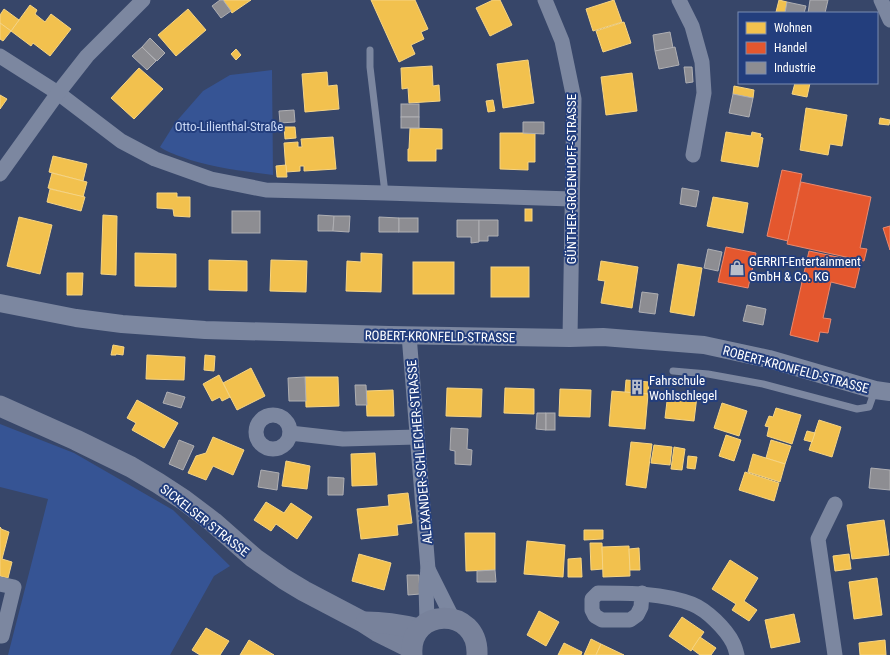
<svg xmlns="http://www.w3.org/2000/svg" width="890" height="655" viewBox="0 0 890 655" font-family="'Roboto Condensed',sans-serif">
<rect width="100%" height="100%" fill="#374669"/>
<g fill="#365494">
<path d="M272,70l1,105c-31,-4 -61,-7 -91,-18 -8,-3 -15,-5 -22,-10l15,-24 28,-32 27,-16z"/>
<polygon points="0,424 74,453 173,510 230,566 214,576 170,655 8,655 48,499 0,487"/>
</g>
<g fill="#f2c14e" stroke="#f6d483">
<polygon points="223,0 251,0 232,13"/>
<polygon points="371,0 415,0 428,29 421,32 424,39 411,45 415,54 399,62"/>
<polygon points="493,0 500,0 512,25 490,36 476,8"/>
<polygon points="614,0 622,22 593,31 586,9"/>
<polygon points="779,0 787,2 785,13 776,12"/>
<polygon points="30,5 37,10 35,14 45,22 51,14 71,29 50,56 33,43 31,46 11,31"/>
<polygon points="4,9 19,20 11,31 0,23 0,15"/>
<polygon points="188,9 206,30 176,56 158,35"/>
<polygon points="624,22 631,43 603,52 596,31"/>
<polygon points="0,23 11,31 3,41 0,39"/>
<polygon points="236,49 241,55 236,60 231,54"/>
<polygon points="528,60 534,103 503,108 497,64"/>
<polygon points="432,66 433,86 439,85 440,101 409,103 408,88 402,89 401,68"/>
<polygon points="139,68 163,89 134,119 111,98"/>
<polygon points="327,72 328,86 337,85 339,109 305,112 302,74"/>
<polygon points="632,73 637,111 606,115 601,77"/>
<polygon points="795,83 810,83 807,97 792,94"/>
<polygon points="734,86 754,90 753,98 733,94"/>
<polygon points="0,95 7,99 0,109"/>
<polygon points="493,100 495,111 488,112 486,101"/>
<polygon points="806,108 847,115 842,146 830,144 828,155 800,150"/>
<polygon points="880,118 890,120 889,125 879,124"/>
<polygon points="284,127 295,127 296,138 285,139"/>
<polygon points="410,128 442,129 442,149 436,149 436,161 408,161 408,149 409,149"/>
<polygon points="726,132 751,136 752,132 761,134 760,137 763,138 758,167 721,161"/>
<polygon points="500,133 535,133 535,162 528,162 528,170 500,169"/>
<polygon points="333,137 336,169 304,171 304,166 300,166 300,171 286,172 284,143 298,142 298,147 302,147 301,139"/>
<polygon points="53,156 87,164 83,181 49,172"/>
<polygon points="286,165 287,177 277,177 276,166"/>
<polygon points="52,173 87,182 83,197 48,188"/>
<polygon points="50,189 85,197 81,211 47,202"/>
<polygon points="157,193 177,193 177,197 190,197 190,217 174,216 173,209 157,208"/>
<polygon points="713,197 748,203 743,233 707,226"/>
<rect x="525" y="209" width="7" height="12"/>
<polygon points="103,215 117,216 116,275 101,274"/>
<polygon points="19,217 52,225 40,274 7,266"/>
<polygon points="135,253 176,254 176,287 135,286"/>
<polygon points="361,253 382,254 381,292 346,291 347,261 361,262"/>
<polygon points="209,260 247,261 247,291 209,290"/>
<polygon points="271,260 307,261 306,292 270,291"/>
<polygon points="601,261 638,267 632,308 601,303 605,281 598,280"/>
<rect x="413" y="262" width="41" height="32"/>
<polygon points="678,264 702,268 694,316 670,312"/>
<rect x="491" y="267" width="38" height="30"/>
<polygon points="67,273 83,273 82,295 67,295"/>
<polygon points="113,345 124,347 123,355 116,354 116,355 111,355"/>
<polygon points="147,355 185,357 184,380 146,379"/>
<polygon points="205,355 215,356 214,371 204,370"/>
<polygon points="251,368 265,396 237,410 223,383"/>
<polygon points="219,375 230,397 222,401 220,397 212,401 203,384"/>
<polygon points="305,377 338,377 339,406 306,407"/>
<polygon points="626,380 649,382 648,394 625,392"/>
<polygon points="447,388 482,389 481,417 446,416"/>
<polygon points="505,388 534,389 534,414 504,413"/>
<polygon points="560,389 591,390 590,417 559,416"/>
<polygon points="393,390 394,416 367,416 366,391"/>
<polygon points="612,391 648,394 645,429 609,426"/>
<polygon points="668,393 697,396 694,421 665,418"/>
<polygon points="137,400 178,423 164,448 132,430 136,423 127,418"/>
<polygon points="722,403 747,411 739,436 714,428"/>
<polygon points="776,408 801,415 792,444 767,436 769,427 765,426 769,416 773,417"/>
<polygon points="819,420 841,427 832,457 809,450"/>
<polygon points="807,431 815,433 812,442 804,440"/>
<polygon points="726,435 741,440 734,461 719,456"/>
<polygon points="213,437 244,450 233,475 213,466 206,480 188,473 196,456 206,453"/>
<polygon points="771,440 791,446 785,464 766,458"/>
<polygon points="631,442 652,444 646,488 626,485"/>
<polygon points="654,445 672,447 670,465 651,463"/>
<polygon points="674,447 685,449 682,470 671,469"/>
<polygon points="375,453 377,485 352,486 351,454"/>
<polygon points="753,454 785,464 780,482 748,472"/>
<polygon points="688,456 697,457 695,469 687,468"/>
<polygon points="286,461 310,466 307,489 282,486"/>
<polygon points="745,472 779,483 774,501 739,490"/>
<polygon points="408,493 412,523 397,525 398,535 361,539 357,509 389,506 388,495"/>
<polygon points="266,502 284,513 291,503 312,517 297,539 276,524 271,531 254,520"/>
<polygon points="884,520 889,555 852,559 847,525"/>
<polygon points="0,527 1,528 1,529 9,532 2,559 12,562 8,578 0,576"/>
<polygon points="584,530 603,530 603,539 584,540"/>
<polygon points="465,533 495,533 495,570 466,571"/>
<polygon points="527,541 565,545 563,577 524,574"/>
<polygon points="590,543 602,543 603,569 591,570"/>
<polygon points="629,546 630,576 603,577 602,547"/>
<polygon points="639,548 640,570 630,570 629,549"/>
<polygon points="359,554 391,563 384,590 352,581"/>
<polygon points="849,554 851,569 835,571 833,556"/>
<polygon points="581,558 582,577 568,577 568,559"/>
<polygon points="730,560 758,578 744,601 757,610 749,621 732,610 736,604 712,589"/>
<polygon points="877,578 882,615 854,619 849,582"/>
<polygon points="539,611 559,622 546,646 527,635"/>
<polygon points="794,614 800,642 771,648 765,620"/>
<polygon points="682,617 704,632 691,651 669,636"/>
<polygon points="206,628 229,641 220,655 200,655 192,650"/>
<polygon points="700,637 716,648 711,655 700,655 692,649"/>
<polygon points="591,639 601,644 596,655 584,655"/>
<polygon points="249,640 274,655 240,655"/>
<polygon points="885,640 886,655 860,655 859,643"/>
<polygon points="564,643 582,652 581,655 558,655"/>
<polygon points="601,644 624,655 596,655"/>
</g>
<g fill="#e4572e" stroke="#ec896d">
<polygon points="782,170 802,174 788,241 767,236"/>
<polygon points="801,182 871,197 860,248 867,249 864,261 787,244"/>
<polygon points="890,226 890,250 883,228"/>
<polygon points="726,247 756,253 748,288 718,282"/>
<polygon points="809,251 861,262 855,288 831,282 823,318 831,319 828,333 820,332 818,342 790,335"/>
</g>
<g fill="#8d8d92" stroke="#afafb3">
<polygon points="220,0 223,0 231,11 221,18 212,6"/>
<polygon points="810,0 828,0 825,13 808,13"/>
<polygon points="787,2 806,6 804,13 785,13"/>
<polygon points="670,32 673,48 655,51 653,35"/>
<polygon points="150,38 165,53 157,61 142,47"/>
<polygon points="142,47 156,61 147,70 132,56"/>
<polygon points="675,47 679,65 659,69 655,51"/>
<polygon points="684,67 692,67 693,82 686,83"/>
<polygon points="733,94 753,98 749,117 729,113"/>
<rect x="401" y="104" width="18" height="13"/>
<polygon points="294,110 295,122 280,123 279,111"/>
<rect x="401" y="117" width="18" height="11"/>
<polygon points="523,122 544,122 544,134 523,133"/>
<polygon points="682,188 699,191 696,207 680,204"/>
<rect x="232" y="211" width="28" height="22"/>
<polygon points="318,215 334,216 333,231 318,231"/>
<polygon points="334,216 350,216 349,232 333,231"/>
<polygon points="379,217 399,218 399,232 379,232"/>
<rect x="399" y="218" width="19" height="14"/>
<polygon points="457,220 479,220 479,242 471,243 471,237 457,237"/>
<polygon points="479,220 498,220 498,236 488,236 488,241 479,241"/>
<polygon points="708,249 722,252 718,271 704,268"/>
<polygon points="642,292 658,294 655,314 639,312"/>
<polygon points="747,305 766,309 763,325 743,321"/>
<polygon points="305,377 306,401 289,401 288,378"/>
<polygon points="355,385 366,385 367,405 356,405"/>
<polygon points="167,392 185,397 181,408 163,403"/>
<polygon points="537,413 546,413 546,430 536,429"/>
<rect x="546" y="413" width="9" height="17"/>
<polygon points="451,428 468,429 467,449 472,450 471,465 455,464 455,451 450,450"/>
<polygon points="179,440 194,446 183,470 169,464"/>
<polygon points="871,468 890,470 890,490 869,488"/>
<polygon points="261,470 279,473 277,490 258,487"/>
<polygon points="328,477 344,478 343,495 328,495"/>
<polygon points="495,570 496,582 477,582 477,571"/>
<polygon points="407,575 419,575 420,594 408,595"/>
</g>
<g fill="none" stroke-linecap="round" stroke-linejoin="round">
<g stroke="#7c87a0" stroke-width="7">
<polyline points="370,50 370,67 385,193"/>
<polyline points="673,371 708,374 763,384 857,409 869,407 875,390"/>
</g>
<g stroke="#7c87a0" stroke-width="15">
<polyline points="545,0 562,41 574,99 570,338"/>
<polyline points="679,0 692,26 702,62 704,93 693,155"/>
<polyline points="881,0 890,20"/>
<polyline points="0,56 58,93 121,141 155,159 211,179 266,190 385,193 572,199"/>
<polyline points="0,174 58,93 87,56 143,0"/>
<polyline points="409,335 428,569 426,586 427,622"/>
<circle cx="273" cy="432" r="17"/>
<polyline points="290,433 343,439 417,437"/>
<polyline points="835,504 818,539 835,655"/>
<polyline points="428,569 453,619"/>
<polyline points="0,584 14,587 2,636 0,636"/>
<path d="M642,593l-1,14 -4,8 -7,5h-28l-7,-4 -3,-6v-11l6,-6c31,0 65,0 94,11 15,6 34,25 41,39 2,4 3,8 4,12"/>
</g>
<polyline stroke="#7c87a0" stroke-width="18" points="0,303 76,318 122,324 205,330 389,335 570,338 603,337 704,345 769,359 875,390 890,392"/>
<g stroke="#78829b" stroke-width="21">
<polyline points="0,406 76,440 131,467 158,483 184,500 213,522 254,558 284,579 304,591 363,622 377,631 411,648"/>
<path d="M366,622c19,0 36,3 53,7"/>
<path d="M412,655c-4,-48 67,-50 65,0"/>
</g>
</g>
<defs>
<g id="shop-bare" transform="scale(1.2)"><path d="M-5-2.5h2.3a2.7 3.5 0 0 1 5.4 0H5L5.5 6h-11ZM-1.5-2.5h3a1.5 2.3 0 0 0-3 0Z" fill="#b9beca" stroke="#233e7d" stroke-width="2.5" paint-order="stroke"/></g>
<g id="building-bare" transform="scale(1.2)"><path d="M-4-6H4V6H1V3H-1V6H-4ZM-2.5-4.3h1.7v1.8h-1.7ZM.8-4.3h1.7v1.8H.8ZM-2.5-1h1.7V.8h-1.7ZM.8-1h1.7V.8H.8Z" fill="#b9beca" stroke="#233e7d" stroke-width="2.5" paint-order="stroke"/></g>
</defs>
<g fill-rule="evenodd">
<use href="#shop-bare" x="737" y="268"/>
<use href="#building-bare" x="637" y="387"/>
</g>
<g text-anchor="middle" stroke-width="4" stroke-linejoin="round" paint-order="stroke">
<g font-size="13" fill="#cad8f5" stroke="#233e7d">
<text x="229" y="131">Otto-Lilienthal-Straße</text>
</g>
<g font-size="13" fill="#fff" stroke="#233e7d">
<text transform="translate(571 179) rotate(-90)" y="5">GÜNTHER-GROENHOFF-STRASSE</text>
<text transform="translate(440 336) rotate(1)" y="5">ROBERT-KRONFELD-STRASSE</text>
<text transform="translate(796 369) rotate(15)" y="5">ROBERT-KRONFELD-STRASSE</text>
<text transform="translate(419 452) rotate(-95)" y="5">ALEXANDER-SCHLEICHER-STRASSE</text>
<text transform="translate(205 520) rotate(38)" y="5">SICKELSER STRASSE</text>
</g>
<g font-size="13" fill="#fff" stroke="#233e7d" text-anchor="start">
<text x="749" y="266">GERRIT-Entertainment<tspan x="749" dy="15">GmbH &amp; Co. KG</tspan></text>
<text x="649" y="385">Fahrschule<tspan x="649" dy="15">Wohlschlegel</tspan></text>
</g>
</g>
<rect x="738" y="12" width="140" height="72" fill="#233e7d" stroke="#7b8bb1"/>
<rect x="746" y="22" width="20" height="12" fill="#f2c14e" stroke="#7b8bb1"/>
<text x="774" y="32" font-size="12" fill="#ffffff">Wohnen</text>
<rect x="746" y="42" width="20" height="12" fill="#e4572e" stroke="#7b8bb1"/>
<text x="774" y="52" font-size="12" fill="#ffffff">Handel</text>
<rect x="746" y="62" width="20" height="12" fill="#8d8d92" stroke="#7b8bb1"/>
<text x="774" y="72" font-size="12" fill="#ffffff">Industrie</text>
</svg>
